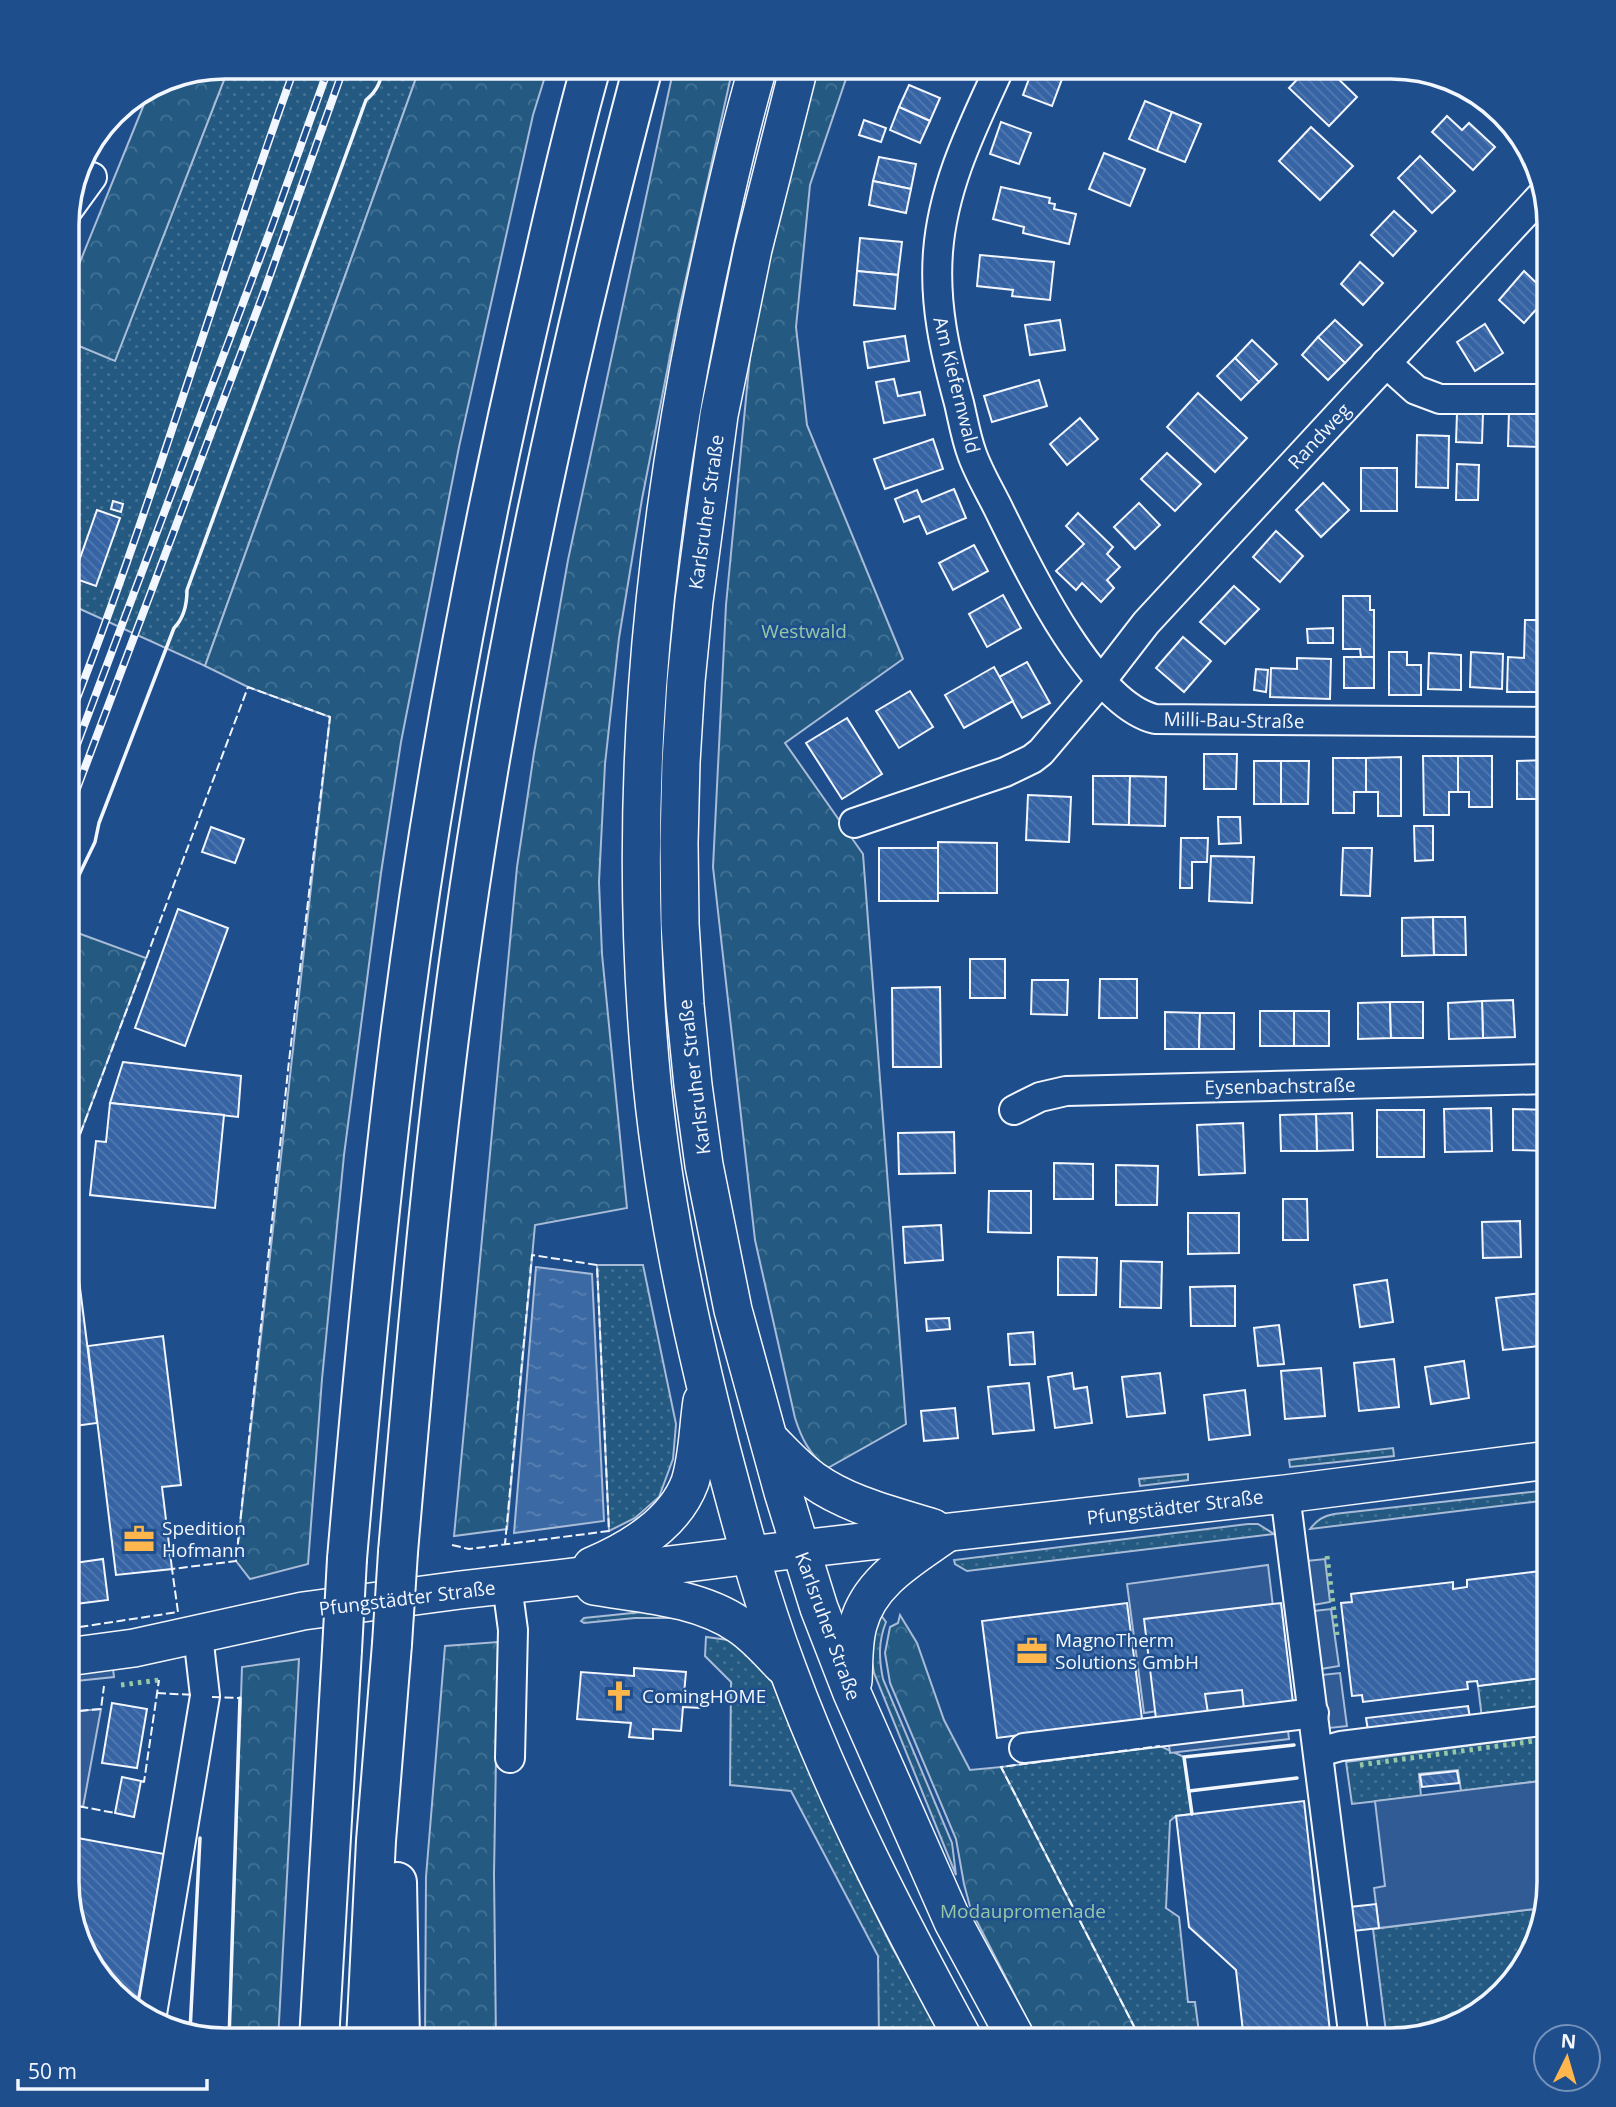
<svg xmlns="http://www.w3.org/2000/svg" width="1616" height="2107" viewBox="0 0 1616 2107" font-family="'Open Sans',sans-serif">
<defs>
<pattern id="grass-dots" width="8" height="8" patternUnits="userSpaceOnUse" patternTransform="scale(1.75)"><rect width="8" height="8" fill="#245a82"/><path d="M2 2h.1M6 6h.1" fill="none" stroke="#447295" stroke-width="1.8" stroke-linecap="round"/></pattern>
<pattern id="forest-crowns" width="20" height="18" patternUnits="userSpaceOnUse" patternTransform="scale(1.75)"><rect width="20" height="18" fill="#245a82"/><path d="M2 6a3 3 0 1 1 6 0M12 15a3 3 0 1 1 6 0" fill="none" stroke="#447295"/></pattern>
<pattern id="water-ripples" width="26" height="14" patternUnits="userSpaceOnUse" patternTransform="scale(1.75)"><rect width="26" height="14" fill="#3b69a3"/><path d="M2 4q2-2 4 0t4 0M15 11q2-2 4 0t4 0" fill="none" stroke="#587fb1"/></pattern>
<pattern id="building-back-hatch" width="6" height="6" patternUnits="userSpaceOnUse" patternTransform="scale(1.75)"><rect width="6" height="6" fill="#3563a3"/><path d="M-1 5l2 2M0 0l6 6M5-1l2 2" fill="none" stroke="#537ab1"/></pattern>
</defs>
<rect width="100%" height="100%" fill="#1f4e8c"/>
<g fill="url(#grass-dots)" stroke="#a8bbd7" stroke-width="2">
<polygon points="229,67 420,67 205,666 67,603 67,341 115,360"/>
<polygon points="597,1265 643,1265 676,1424 673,1459 659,1497 635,1518 609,1531"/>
<polygon points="1393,1448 1394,1456 1290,1467 1289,1460"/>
<polygon points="1188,1474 1188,1480 1140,1486 1139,1479"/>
<path d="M1549,1490v10l-239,29c7,-9 13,-13 24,-15z"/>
<polygon points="1248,1524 1258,1524 1274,1534 967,1571 955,1564 954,1560"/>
<polygon points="642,1612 669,1612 679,1618 635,1618 584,1623 581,1621 584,1618"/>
<path d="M880,1614l6,8c-8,20 -7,37 -3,57l69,164 4,32 -82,-202 -5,-29z"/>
<polygon points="734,1635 765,1664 793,1734 849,1860 892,1947 945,2040 879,2040 878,1956 791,1791 730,1785 731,1682 705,1656 706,1637 728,1640"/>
<polygon points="1549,1677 1549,1709 1482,1718 1478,1686"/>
<polygon points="1549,1735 1549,1780 1461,1791 1458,1770 1419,1774 1421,1796 1352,1804 1346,1762"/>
<polygon points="1160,1746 1184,1757 1192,1814 1176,1816 1170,1821 1166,1908 1179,1917 1188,2002 1195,2002 1200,2040 1141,2040 1001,1767"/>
<polygon points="1543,1908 1529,1961 1479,2014 1387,2040 1373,1929"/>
</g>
<g fill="url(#forest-crowns)" stroke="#a8bbd7" stroke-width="2">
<polygon points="225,67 229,67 115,361 67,341 67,294 151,87 164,78"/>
<polygon points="420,67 548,67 533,115 459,447 401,742 381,873 344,1155 322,1379 308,1564 250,1579 236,1561 330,717 248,687 205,666"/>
<polygon points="674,67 733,67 679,310 642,499 619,638 605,764 599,882 602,954 627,1208 535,1225 507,1529 454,1536 517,867 534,753 568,560"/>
<path d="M811,67h39l-40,118 -14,142 11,98 96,234 -118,84 78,111 43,570 -80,45c-17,-17 -24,-29 -31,-51l-40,-178 -42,-373 13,-262 33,-341z"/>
<polygon points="67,929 146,958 67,1169"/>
<polygon points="900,1615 917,1643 944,1720 970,1770 1001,1767 1141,2040 1038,2040 971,1910 964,1884 956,1839 890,1683 885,1653 890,1627 898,1623"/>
<polygon points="498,1642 494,1874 496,2040 425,2040 426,1877 445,1646"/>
<polygon points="299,1659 278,2040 229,2040 242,1667"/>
</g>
<g fill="#305b95" stroke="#a8bbd7" stroke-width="2">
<polygon points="1325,1559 1330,1602 1313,1605 1307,1561"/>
<polygon points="1268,1565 1289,1739 1170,1753 1164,1710 1144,1713 1127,1584"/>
<polygon points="1331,1609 1339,1666 1321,1669 1314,1611"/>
<polygon points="113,1669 114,1677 67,1682 67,1675"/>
<polygon points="1340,1673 1347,1726 1329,1728 1322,1675"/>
<polygon points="101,1709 83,1807 67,1804 67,1712"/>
<polygon points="1549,1780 1549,1883 1543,1908 1379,1928 1374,1888 1385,1886 1375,1801"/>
</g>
<polygon fill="url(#water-ripples)" stroke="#a8bbd7" stroke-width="2" points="536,1267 592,1274 604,1521 514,1533"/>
<g fill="url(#building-back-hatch)" stroke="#f2f6ff" stroke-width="2">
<polygon points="931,67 955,67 952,75"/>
<polygon points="1309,67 1326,67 1357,97 1329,126 1289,88"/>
<polygon points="1351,67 1371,67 1361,77"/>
<polygon points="1033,68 1062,79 1052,106 1023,95"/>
<polygon points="909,85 940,98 930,121 899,107"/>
<polygon points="1145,101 1172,112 1157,151 1129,139"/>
<polygon points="1489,105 1511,126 1509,128 1486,107"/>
<polygon points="899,107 930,121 920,143 890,130"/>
<polygon points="1172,112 1201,124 1185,162 1157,151"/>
<polygon points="1447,116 1462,130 1469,123 1495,147 1473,170 1432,132"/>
<polygon points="864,120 886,128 881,142 859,135"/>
<polygon points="1001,122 1031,133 1019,164 990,154"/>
<polygon points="1311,127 1353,166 1320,200 1279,161"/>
<polygon points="1104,153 1145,169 1130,206 1089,189"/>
<polygon points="1420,156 1455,191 1432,213 1398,178"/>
<polygon points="879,157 916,164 911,189 873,181"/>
<polygon points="873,181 911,189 906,213 869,205"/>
<polygon points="1001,187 1050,198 1049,203 1055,204 1054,209 1076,214 1069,244 1023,233 1024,227 993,219"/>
<polygon points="1394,211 1416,231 1393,256 1371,235"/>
<polygon points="860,238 902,242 898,275 857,271"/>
<polygon points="980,255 1054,262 1050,300 1012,296 1013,290 977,286"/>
<polygon points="1360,262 1383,283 1363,305 1341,284"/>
<polygon points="857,271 898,275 895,309 854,305"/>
<polygon points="1524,271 1549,295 1524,323 1499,300"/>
<polygon points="1548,275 1549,277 1549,292 1540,284"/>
<polygon points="1060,320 1065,350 1030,355 1025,325"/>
<polygon points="1335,320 1362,345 1345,363 1318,337"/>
<polygon points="1485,324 1503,353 1475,371 1457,342"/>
<polygon points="905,336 909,361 868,368 864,342"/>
<polygon points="1318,337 1345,363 1328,380 1302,355"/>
<polygon points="1252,340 1277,364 1259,382 1235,358"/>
<polygon points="1541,341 1549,342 1549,366 1540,366"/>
<polygon points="1235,358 1259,382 1241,400 1217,376"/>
<polygon points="894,379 898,396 920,392 925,415 884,423 876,382"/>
<polygon points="1039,380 1047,406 992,422 984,396"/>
<polygon points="1198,393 1247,438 1215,472 1167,427"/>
<polygon points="1509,411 1541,412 1540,447 1508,446"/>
<polygon points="1457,413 1483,413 1482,443 1456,442"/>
<polygon points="1080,418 1098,439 1067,465 1050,444"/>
<polygon points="1417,435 1449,436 1448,488 1416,487"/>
<polygon points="933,439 943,469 885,489 874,459"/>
<polygon points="1167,453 1201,484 1175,511 1141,479"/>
<polygon points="1457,464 1479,465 1478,500 1456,500"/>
<rect x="1361" y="468" width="36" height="43"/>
<polygon points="1323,483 1349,510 1321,537 1296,510"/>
<polygon points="954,489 966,518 927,534 919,516 904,522 895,499 917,490 922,502"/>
<polygon points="113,501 123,504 121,512 111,509"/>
<polygon points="1139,503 1160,525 1135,549 1114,527"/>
<polygon points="97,510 120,518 96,586 73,578"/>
<polygon points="1078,513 1113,547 1107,554 1120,567 1107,580 1114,588 1101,602 1082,583 1076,590 1056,571 1084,544 1066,526"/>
<polygon points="1276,531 1303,556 1280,582 1253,557"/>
<polygon points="974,545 988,571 953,590 939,563"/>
<polygon points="1234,586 1259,609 1225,644 1200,622"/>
<polygon points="1003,595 1021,628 987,647 969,614"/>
<polygon points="1343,596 1370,596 1370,610 1374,610 1374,657 1361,657 1360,649 1343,649"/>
<polygon points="1525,620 1540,620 1538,692 1507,692 1508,657 1524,658"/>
<polygon points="1333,628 1333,643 1308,643 1307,629"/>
<polygon points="1183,637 1211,661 1184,692 1156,668"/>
<polygon points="1389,652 1407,652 1407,665 1421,665 1421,695 1389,695"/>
<polygon points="1471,652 1503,654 1502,689 1470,687"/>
<polygon points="1429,653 1461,655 1461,690 1428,689"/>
<rect x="1344" y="657" width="30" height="31"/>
<polygon points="1297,658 1331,659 1330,699 1270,697 1271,668 1297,669"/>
<polygon points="1027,662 1050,703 1022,718 999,677"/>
<polygon points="994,667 1013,701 964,728 945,695"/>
<polygon points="1256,669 1268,670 1266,692 1254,690"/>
<polygon points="910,691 933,727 899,748 876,711"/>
<polygon points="847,718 882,774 842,799 806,743"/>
<polygon points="1204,754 1237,754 1236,789 1204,789"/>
<polygon points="1423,756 1458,756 1458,792 1449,792 1449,815 1424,815"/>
<polygon points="1458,756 1492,756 1492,807 1469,807 1469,792 1458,792"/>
<polygon points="1401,757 1401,816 1378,816 1378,792 1366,792 1366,758"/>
<polygon points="1333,758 1366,758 1366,792 1354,792 1354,813 1333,813"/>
<polygon points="1549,760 1549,799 1517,799 1517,761"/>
<rect x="1254" y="761" width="27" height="43"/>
<polygon points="1281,761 1309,761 1308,804 1281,804"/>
<polygon points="1093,776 1130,776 1129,825 1093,824"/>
<polygon points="1130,776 1166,777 1165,826 1129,825"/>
<polygon points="1028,795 1071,797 1069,842 1026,840"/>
<polygon points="1218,817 1240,817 1241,843 1219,844"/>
<polygon points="1414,826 1433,826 1433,860 1415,861"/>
<polygon points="211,827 244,839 235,863 202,852"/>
<polygon points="1181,838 1208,838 1207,862 1192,862 1192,888 1180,888"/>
<polygon points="938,842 997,843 997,893 938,893"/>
<rect x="879" y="848" width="59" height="53"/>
<polygon points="1343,848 1372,848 1370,896 1341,895"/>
<polygon points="1211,856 1254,857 1252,903 1209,901"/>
<polygon points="178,909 228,928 185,1046 135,1028"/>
<polygon points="1433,917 1434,955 1402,956 1402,918"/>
<polygon points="1433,917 1465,917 1466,955 1434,955"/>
<rect x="970" y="959" width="35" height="39"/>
<polygon points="1549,978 1549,1036 1541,1036 1540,979"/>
<polygon points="1100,979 1137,979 1137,1018 1099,1018"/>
<polygon points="1032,980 1068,980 1067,1015 1031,1014"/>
<polygon points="940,987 941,1067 893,1067 892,988"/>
<polygon points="1513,1000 1515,1037 1483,1038 1482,1001"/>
<polygon points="1482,1001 1483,1038 1449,1039 1448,1003"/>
<polygon points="1390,1002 1391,1038 1358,1039 1358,1003"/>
<polygon points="1390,1002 1423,1002 1423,1038 1391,1038"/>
<rect x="1260" y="1011" width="34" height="35"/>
<rect x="1294" y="1011" width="35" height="35"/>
<polygon points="1165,1012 1200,1013 1199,1049 1165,1049"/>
<polygon points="1200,1013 1234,1013 1234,1049 1199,1049"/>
<polygon points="123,1062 241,1076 238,1117 110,1103"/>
<polygon points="110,1103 224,1115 215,1208 90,1195 96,1141 106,1142"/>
<polygon points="1491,1108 1492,1151 1445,1152 1444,1109"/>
<polygon points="1513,1109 1549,1110 1549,1151 1513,1150"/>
<rect x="1377" y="1110" width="47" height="47"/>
<polygon points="1352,1113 1353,1150 1317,1151 1316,1114"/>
<polygon points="1316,1114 1317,1151 1281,1151 1280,1115"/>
<polygon points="1243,1123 1245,1173 1199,1175 1197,1125"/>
<polygon points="954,1132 955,1173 899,1174 898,1133"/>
<polygon points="1054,1163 1093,1164 1093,1199 1054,1199"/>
<polygon points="1116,1165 1158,1166 1157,1205 1116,1205"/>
<polygon points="989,1191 1031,1191 1031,1233 988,1232"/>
<polygon points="1283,1199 1307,1199 1308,1240 1283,1240"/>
<polygon points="1188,1213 1239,1213 1239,1253 1188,1254"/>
<polygon points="1520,1221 1521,1257 1483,1258 1482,1222"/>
<polygon points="941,1225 943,1260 905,1263 903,1227"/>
<polygon points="1058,1257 1097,1258 1096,1295 1058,1295"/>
<polygon points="1121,1261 1162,1262 1161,1308 1120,1307"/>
<polygon points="77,1264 97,1423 67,1427 67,1265"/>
<polygon points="1387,1280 1393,1322 1360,1327 1354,1285"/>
<polygon points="1235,1286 1235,1326 1191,1326 1190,1287"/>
<polygon points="1542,1293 1548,1345 1503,1350 1496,1298"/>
<polygon points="949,1318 950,1329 927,1331 926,1319"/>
<polygon points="1279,1325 1284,1364 1258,1366 1254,1328"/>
<polygon points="1033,1332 1035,1364 1010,1365 1008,1334"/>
<polygon points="163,1336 181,1485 162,1487 172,1569 116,1575 88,1346"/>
<polygon points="1394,1359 1399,1407 1359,1411 1354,1363"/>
<polygon points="1464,1361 1469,1398 1431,1404 1425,1367"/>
<polygon points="1321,1368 1325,1416 1285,1419 1281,1371"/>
<polygon points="1072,1373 1074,1389 1087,1387 1092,1423 1055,1428 1048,1377"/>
<polygon points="1160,1373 1165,1413 1127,1417 1122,1377"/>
<polygon points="1029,1383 1034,1430 993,1434 988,1387"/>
<polygon points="1245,1390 1250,1435 1209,1440 1204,1395"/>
<polygon points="955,1408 958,1438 924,1441 921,1411"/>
<polygon points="103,1559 108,1600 67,1605 67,1564"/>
<polygon points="1549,1570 1549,1677 1478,1686 1477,1681 1467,1682 1468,1689 1363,1702 1362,1695 1352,1696 1341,1603 1352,1602 1351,1594 1453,1582 1453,1589 1467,1587 1467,1580"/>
<polygon points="1127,1603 1142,1719 997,1738 982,1621"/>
<polygon points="1281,1603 1293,1703 1244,1709 1242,1690 1205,1694 1208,1713 1156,1719 1144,1619"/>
<polygon points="634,1668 686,1672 684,1694 701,1696 700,1708 683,1707 681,1731 653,1729 653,1739 629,1737 631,1723 577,1719 581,1672 634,1676"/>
<polygon points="112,1703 147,1709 137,1768 102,1763"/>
<polygon points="1468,1706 1470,1718 1368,1731 1366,1718"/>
<polygon points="1457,1771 1459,1783 1422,1787 1420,1775"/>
<polygon points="122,1777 141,1781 134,1817 115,1813"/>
<polygon points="1304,1801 1331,2040 1244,2040 1236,1970 1189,1927 1176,1816"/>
<polygon points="67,1836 164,1854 138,1999 121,1996 93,1970 66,1882"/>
<polygon points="1376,1904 1379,1928 1353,1931 1350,1907"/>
</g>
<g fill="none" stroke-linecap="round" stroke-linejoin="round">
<g stroke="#f2f6ff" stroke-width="32">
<g id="minor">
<path d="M1000,67c-27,59 -57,118 -62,185 -4,53 7,100 21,151 4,17 7,35 13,51 7,20 19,39 28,58 27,55 92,192 155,207l394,3"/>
<polyline points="68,210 92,177"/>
<polyline points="1386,363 1416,390 1440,399 1549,399"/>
<polyline points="854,823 1005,772 1032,759 1041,752 1102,680 1146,623 1541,196"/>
<polyline points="1014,1110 1040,1097 1066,1091 1549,1079"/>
<polyline points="1285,1494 1354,2040"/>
<polyline points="507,1585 513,1630 510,1758"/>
<polyline points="1024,1748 1314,1713"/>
<polyline points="1319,1752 1341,1746 1549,1720"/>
<polyline points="145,2019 151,2020 205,1696 198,1635"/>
</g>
</g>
<g stroke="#f2f6ff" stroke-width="40">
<g id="major">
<path d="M758,67c-24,82 -42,166 -59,249 -50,249 -71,492 -49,745 11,129 38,257 70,383 20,76 40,152 68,226 47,127 111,251 176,370"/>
<polyline points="799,67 753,249 719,415 694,601 686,681 681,762 679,843 680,924 685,1005 693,1085 704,1165 733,1310 783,1492 819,1608 852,1693 953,1922 1017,2040"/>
<path d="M769,1439c14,14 27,29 44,41 35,25 79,35 120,48"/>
<path d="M592,1566c38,-16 83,-43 98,-84 8,-25 8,-55 12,-81"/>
<path d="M594,1586c48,8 104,11 145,39 17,11 30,27 44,41"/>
<polyline points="67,1657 134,1648 303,1611 460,1590 558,1579 800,1549 1285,1494 1549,1460"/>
<path d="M853,1681c1,-19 0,-38 5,-56 11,-43 52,-66 86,-90"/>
</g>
</g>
<g stroke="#f2f6ff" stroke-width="42">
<g id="highway">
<path d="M398,1552c18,-209 36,-418 66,-626 41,-289 104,-576 179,-859"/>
<path d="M347,1559c15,-175 31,-349 53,-523 32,-251 79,-501 137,-748 17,-74 33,-148 54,-221"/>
<polyline points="397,1882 400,2040"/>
<polyline points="319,2040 342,1650"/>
<polyline points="366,2040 376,1841 392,1644"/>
</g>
</g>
<use href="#minor" stroke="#1f4e8c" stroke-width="28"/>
<use href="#major" stroke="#1f4e8c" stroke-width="37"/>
<use href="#highway" stroke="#1f4e8c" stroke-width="38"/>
<g stroke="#f2f6ff" stroke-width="8">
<g id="rail">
<path d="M67,724c85,-216 149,-440 228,-657"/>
<polyline points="67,771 272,226 329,67"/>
<polyline points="67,815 264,292 344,67"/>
</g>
</g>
<use href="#rail" stroke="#1f4e8c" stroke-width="5" stroke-dasharray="16" stroke-linecap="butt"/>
<g stroke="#f2f6ff" stroke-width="42" stroke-linecap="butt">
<g id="highway-bridge">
<polyline points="392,1644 398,1552"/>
<polyline points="342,1650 347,1559"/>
</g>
</g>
<use href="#highway-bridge" stroke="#1f4e8c" stroke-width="38"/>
<g stroke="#97c8a6" stroke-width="5" stroke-dasharray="3.5 5" stroke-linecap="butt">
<polyline points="1327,1556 1337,1635"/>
<polyline points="121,1685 159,1680"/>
<polyline points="1360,1765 1549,1739"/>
</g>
<g stroke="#f2f6ff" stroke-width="2" stroke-dasharray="9 3.5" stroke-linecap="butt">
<polyline points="452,1545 469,1549 609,1531 597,1265 532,1255 505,1544"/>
<polyline points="67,1629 178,1612 172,1569 236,1561 289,1061 330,717 248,687 67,1169"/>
<polyline points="157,1693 194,1695"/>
<polyline points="212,1697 240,1698"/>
<polyline points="67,1712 101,1709 104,1686"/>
<polyline points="141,1781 144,1782 159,1680"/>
<polyline points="67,1804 115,1813"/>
<polyline points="1141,2040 1001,1767 1160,1746"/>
</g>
<g stroke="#f2f6ff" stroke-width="3.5">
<path d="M67,900l28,-58 4,-19 75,-195c10,-10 13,-23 13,-38l179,-490c10,-8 16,-20 16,-33"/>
<polyline points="1189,1791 1297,1778"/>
<polyline points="1192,1814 1184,1757 1294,1745"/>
<polyline points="190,2031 200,1838"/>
<polyline points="229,2040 240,1698"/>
</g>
</g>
<defs>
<g id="office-bare" transform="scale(2.415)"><path d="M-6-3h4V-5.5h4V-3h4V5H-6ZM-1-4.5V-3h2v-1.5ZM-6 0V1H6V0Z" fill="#ffb74d" stroke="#1f4e8c" stroke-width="2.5" paint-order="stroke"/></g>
<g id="church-bare" transform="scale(2.415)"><path d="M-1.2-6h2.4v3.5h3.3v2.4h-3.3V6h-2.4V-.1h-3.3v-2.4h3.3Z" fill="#ffb74d" stroke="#1f4e8c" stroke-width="2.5" paint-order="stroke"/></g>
</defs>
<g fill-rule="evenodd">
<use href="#office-bare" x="139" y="1539"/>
<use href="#office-bare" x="1032" y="1651"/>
<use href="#church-bare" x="619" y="1696"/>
</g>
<g text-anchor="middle" stroke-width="5" stroke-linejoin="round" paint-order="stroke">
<g font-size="19" fill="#f2f6ff" stroke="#1f4e8c">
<text transform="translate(957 385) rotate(76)" y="7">Am Kiefernwald</text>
<text transform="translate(1319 436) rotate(-47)" y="7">Randweg</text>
<text transform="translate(706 512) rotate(-82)" y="7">Karlsruher Straße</text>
<text transform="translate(1234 720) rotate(1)" y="7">Milli-Bau-Straße</text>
<text transform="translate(694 1077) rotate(-97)" y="7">Karlsruher Straße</text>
<text transform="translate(1280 1086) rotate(-1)" y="7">Eysenbachstraße</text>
<text transform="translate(1175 1507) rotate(-7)" y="7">Pfungstädter Straße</text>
<text transform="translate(407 1598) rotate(-7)" y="7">Pfungstädter Straße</text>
<text transform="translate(828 1626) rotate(70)" y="7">Karlsruher Straße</text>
</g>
<g font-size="19" fill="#97c8a6" stroke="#1f4e8c">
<text x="804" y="638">Westwald</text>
<text x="1023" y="1918">Modaupromenade</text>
</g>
<g font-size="19" fill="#f2f6ff" stroke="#1f4e8c" text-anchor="start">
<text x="162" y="1535">Spedition<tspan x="162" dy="22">Hofmann</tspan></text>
<text x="1055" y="1647">MagnoTherm<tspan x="1055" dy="22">Solutions GmbH</tspan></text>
<text x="642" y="1703">ComingHOME</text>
</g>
</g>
<path d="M0 0H1616V2107H0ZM225 79H1391A146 146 0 0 1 1537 225V1882A146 146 0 0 1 1391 2028H225A146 146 0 0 1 79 1882V225A146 146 0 0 1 225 79Z" fill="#1f4e8c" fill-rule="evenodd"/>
<path fill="none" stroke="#f2f6ff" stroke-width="3.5" d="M225 79H1391A146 146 0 0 1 1537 225V1882A146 146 0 0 1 1391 2028H225A146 146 0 0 1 79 1882V225A146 146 0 0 1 225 79Z"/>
<g transform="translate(1567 2058) rotate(5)"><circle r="33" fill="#1f4e8c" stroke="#7391ba" stroke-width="2"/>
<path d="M0-5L12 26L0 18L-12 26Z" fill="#ffb74d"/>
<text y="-10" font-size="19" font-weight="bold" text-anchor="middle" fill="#f2f6ff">N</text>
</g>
<path d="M18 2079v10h189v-10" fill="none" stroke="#f2f6ff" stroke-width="3.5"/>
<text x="28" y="2079" font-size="21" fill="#f2f6ff" stroke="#1f4e8c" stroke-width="5" paint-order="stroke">50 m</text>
</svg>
